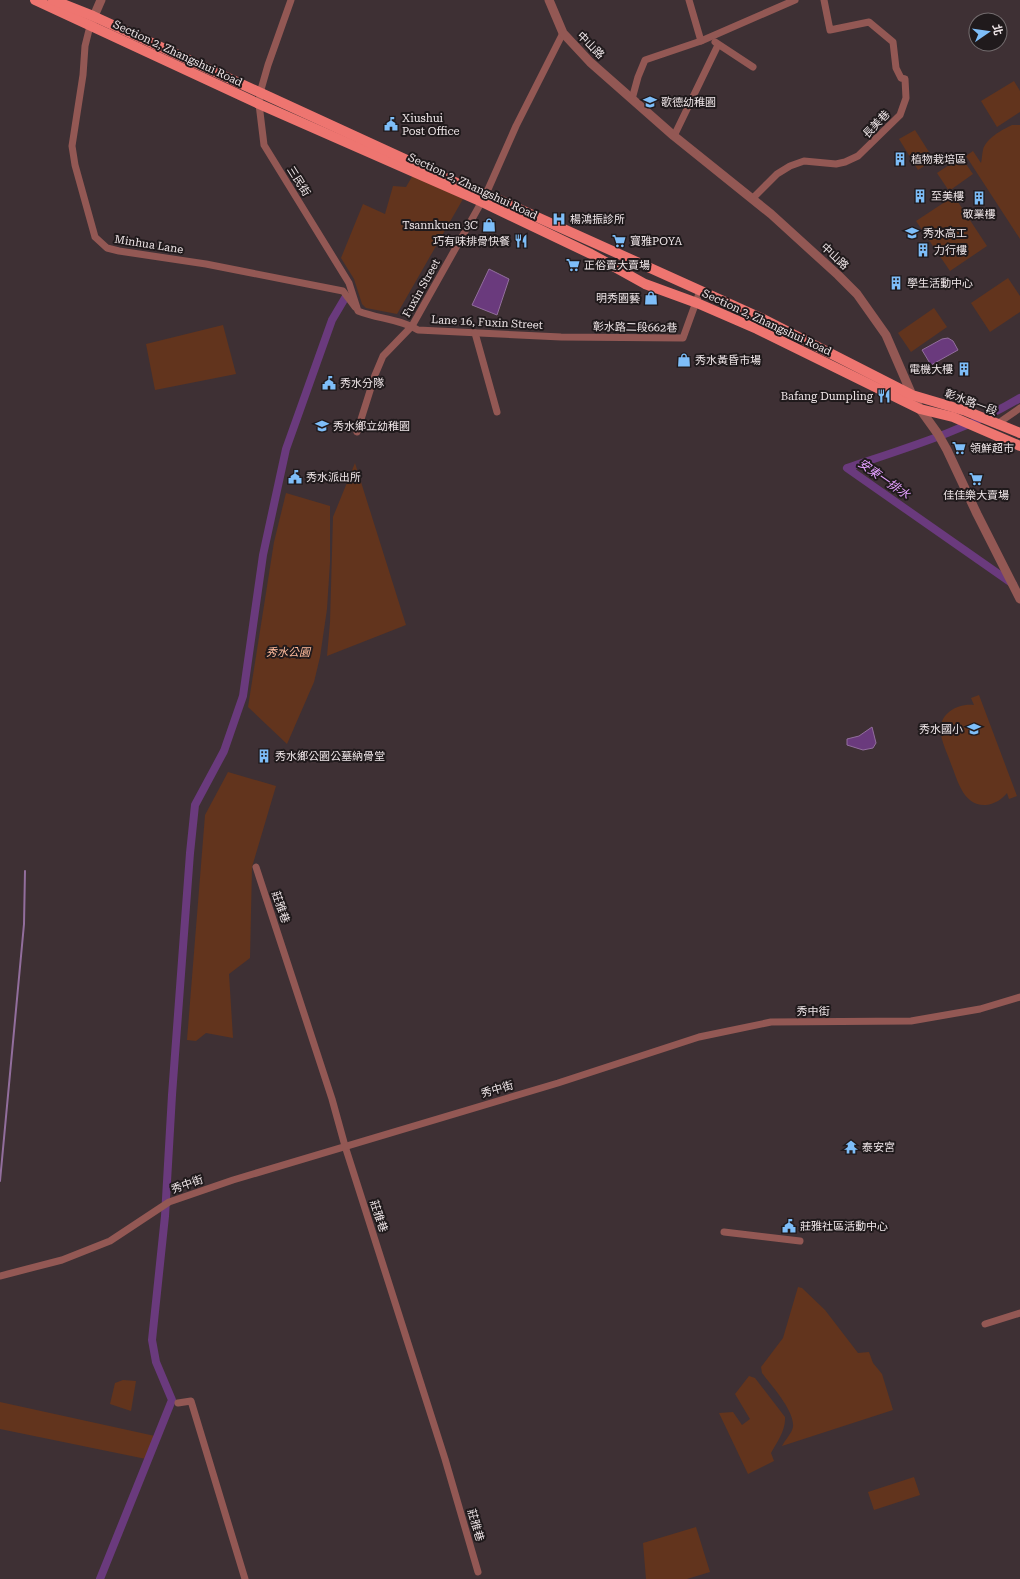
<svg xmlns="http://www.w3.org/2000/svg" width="1020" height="1579" viewBox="0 0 1020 1579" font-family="'Roboto Serif','Noto Sans TC',serif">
<rect width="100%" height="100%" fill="#3e3034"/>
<g fill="#62341d">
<polygon points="1014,81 1020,91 1020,112 997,127 981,101"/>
<path d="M1012,125h8v114l-54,-83 7,-5 8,12c1,-4 1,-9 2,-13 3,-12 19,-20 29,-25z"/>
<polygon points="915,130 934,160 918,170 899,139"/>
<polygon points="961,157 973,174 949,191 937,173"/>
<polygon points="413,175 463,199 397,314 366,308 362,304 354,279 341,258 363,204 385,214 393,186 406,187"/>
<polygon points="954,196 987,246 950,271 916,221"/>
<polygon points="1008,278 1020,296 1020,312 990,332 971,303"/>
<polygon points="934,308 947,327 911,352 898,333"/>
<polygon points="223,325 236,374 155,390 146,344"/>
<polygon points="355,463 406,625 327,656 330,622 333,517"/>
<polygon points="286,493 330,506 330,562 327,609 320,657 314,682 287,744 248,707 274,542"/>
<path d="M979,695l38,101 -8,3 -2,-6c-5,6 -12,11 -21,12 -23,1 -28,-24 -35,-41 -3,-9 -8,-19 -10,-29 -4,-20 15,-32 33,-30l-3,-7z"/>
<polygon points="228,772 276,786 252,867 250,958 229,974 233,1038 206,1033 196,1041 187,1040 205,815"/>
<path d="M798,1287l4,1 23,22 33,43 11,-1 4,11 9,11 11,36 -111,36c3,-6 10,-13 11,-19 2,-16 -22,-42 -31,-54l-1,-6 22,-29z"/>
<path d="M749,1376l6,2 30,39c1,13 -8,25 -14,36l3,8 -26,13 -29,-61 14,-1 9,13 8,-6 -15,-25z"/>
<polygon points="123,1380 136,1381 131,1411 110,1404 115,1383"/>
<polygon points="0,1402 155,1436 146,1459 0,1429"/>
<polygon points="914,1477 920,1495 874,1510 868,1492"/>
<polygon points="696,1527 710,1572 687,1579 646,1579 643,1543"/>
</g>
<g fill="#6a3a7d" stroke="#926e9d">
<polygon points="489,269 509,279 497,315 472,305"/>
<polygon points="948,338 953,341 958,350 931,365 922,350 942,339"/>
<polygon points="872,727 876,743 873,748 863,750 847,745 847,739 859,736"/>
</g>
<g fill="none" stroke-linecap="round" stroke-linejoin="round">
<polyline stroke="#926e9d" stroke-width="2" points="0,1181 24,924 25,871"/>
<g stroke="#6a3a7d" stroke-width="8">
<path d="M1013,584l-166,-116c59,-20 120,-38 173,-70"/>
<polyline points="100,1579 172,1400 156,1362 152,1340 165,1216 172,1095 190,853 195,805 224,751 243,696 263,555 286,449 332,320 345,298"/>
</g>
<g stroke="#935854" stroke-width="7">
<path d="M291,0l-23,65 -8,28 -1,11 5,41 85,138 9,28c20,8 42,8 60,19l143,7 122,1 17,-47"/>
<polyline points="689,0 701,41"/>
<polyline points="90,26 85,46 83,75 72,146 75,165 95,237 107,248 119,251 206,264 343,291 355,307"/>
<polyline points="715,42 753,67"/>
<polyline points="632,99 638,77 645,60 701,41 795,0"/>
<polyline points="674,136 718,45"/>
<polyline points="753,198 777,174 790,166 804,161 836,164 845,162 858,156 900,115 906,98 905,79 901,78 896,68 893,42 869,22 830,30 824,0"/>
<polyline points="475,333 497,412"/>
<polyline points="997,424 1020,408"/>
<polyline points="357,432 375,375 383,356 412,326 486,194 516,126 563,33"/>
<polyline points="256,867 332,1099 345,1146 445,1459 478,1572"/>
<polyline points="724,1232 800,1241"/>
<polyline points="0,1276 62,1260 110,1241 169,1202 233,1180 558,1083 699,1037 771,1022 911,1021 980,1009 1020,997"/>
<polyline points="985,1324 1020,1313"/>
<polyline points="178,1403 191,1401 245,1579"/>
</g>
<g stroke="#935854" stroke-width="9">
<polyline points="549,0 563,33 590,62 674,136 771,214 838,275 857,294 886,335 912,395 920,409 938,434 947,450 977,514 1020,599"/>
<polyline points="91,23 101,0"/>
</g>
<g stroke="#ee7570" stroke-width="10">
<polyline points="35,0 259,104 482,202 591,254 645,284 697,303 757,329 920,409 953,417 1020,446"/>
<polyline points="53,0 93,16 457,183 486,194 761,318 912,395 966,411 1020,433"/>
</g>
</g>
<defs>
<g id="school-bare" transform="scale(1.08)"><path d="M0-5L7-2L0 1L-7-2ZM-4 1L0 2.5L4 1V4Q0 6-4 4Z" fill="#7ebef9" stroke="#201a1c" stroke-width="2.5" paint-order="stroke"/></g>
<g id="civic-bare" transform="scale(1.08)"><path d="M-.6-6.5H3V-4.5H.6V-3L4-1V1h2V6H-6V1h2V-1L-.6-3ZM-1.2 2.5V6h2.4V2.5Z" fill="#7ebef9" stroke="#201a1c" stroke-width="2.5" paint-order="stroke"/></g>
<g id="building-bare" transform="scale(1.08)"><path d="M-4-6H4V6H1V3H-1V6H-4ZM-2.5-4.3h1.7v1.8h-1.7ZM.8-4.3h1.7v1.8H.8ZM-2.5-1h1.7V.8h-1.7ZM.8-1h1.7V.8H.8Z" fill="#7ebef9" stroke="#201a1c" stroke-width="2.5" paint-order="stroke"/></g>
<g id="hospital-bare" transform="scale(1.08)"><path d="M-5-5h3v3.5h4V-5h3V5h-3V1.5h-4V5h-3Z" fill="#7ebef9" stroke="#201a1c" stroke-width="2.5" paint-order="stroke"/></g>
<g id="shop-bare" transform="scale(1.08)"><path d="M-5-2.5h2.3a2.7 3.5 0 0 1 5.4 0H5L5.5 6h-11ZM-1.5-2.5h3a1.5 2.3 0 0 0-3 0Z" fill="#7ebef9" stroke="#201a1c" stroke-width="2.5" paint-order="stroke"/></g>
<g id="restaurant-bare" transform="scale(1.08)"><path d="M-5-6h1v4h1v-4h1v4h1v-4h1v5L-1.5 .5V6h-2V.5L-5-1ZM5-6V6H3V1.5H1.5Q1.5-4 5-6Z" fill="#7ebef9" stroke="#201a1c" stroke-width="2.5" paint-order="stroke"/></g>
<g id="supermarket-bare" transform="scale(1.08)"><path d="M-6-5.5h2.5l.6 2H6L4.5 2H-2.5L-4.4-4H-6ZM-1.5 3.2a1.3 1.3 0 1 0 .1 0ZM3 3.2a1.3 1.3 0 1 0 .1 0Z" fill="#7ebef9" stroke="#201a1c" stroke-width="2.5" paint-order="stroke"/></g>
<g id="temple-bare" transform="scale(1.08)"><path d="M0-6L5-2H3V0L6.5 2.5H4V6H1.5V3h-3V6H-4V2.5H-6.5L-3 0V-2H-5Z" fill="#7ebef9" stroke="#201a1c" stroke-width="2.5" paint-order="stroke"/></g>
</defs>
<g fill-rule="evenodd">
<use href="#school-bare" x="650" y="102"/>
<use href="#civic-bare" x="391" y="124"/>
<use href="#building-bare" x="900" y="159"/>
<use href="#building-bare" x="920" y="196"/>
<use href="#building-bare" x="979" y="198"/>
<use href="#hospital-bare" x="559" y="219"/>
<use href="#shop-bare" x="489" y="225"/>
<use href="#school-bare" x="912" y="233"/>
<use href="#restaurant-bare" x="521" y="241"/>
<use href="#supermarket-bare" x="619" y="241"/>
<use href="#building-bare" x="923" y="250"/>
<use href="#supermarket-bare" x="573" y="265"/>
<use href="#building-bare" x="896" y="283"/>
<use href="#shop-bare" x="651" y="298"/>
<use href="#shop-bare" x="684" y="360"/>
<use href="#building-bare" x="964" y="369"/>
<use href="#civic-bare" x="329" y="383"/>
<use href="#restaurant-bare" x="884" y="396"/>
<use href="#school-bare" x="322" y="426"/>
<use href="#supermarket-bare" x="959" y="448"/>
<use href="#civic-bare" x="295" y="477"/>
<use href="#supermarket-bare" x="976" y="479"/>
<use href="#school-bare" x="974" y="729"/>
<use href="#building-bare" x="264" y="756"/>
<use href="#temple-bare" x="851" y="1147"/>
<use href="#civic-bare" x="789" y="1226"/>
</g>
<g text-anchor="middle" stroke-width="4" stroke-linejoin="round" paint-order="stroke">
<g font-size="11" fill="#efe6e8" stroke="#201a1c">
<text transform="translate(591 45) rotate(45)" y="4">中山路</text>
<text transform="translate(178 53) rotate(25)" y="4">Section 2, Zhangshui Road</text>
<text transform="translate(876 124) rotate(-46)" y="4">長美巷</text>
<text transform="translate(299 181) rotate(58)" y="4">三民街</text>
<text transform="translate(473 186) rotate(25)" y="4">Section 2, Zhangshui Road</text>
<text transform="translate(149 244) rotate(9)" y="4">Minhua Lane</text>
<text transform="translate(835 256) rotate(43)" y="4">中山路</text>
<text transform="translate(421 288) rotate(-61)" y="4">Fuxin Street</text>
<text transform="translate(487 322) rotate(3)" y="4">Lane 16, Fuxin Street</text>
<text transform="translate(767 322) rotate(25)" y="4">Section 2, Zhangshui Road</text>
<text transform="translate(635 327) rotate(1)" y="4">彰水路二段662巷</text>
<text transform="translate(971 402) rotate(20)" y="4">彰水路一段</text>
<text transform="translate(281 907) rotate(71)" y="4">莊雅巷</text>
<text x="813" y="1015">秀中街</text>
<text transform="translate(497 1089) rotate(-16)" y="4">秀中街</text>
<text transform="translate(187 1184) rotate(-19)" y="4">秀中街</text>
<text transform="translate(379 1216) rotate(72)" y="4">莊雅巷</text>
<text transform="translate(476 1525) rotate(74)" y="4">莊雅巷</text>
</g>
<g font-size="11" fill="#efe6e8" stroke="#201a1c" text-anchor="start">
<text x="661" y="106">歌德幼稚園</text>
<text x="402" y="122">Xiushui<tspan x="402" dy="13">Post Office</tspan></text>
<text x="911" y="163">植物栽培區</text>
<text x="931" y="200">至美樓</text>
<text x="979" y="218" text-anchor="middle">敬業樓</text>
<text x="570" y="223">楊鴻振診所</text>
<text x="478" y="229" text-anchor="end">Tsannkuen 3C</text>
<text x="923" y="237">秀水高工</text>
<text x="510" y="245" text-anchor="end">巧有味排骨快餐</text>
<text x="630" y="245">寶雅POYA</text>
<text x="934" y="254">力行樓</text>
<text x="584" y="269">正俗賣大賣場</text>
<text x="907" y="287">學生活動中心</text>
<text x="640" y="302" text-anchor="end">明秀園藝</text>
<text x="695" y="364">秀水黃昏市場</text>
<text x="953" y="373" text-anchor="end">電機大樓</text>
<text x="340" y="387">秀水分隊</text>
<text x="873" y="400" text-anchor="end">Bafang Dumpling</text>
<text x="333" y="430">秀水鄉立幼稚園</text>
<text x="970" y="452">領鮮超市</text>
<text x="306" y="481">秀水派出所</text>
<text x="976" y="499" text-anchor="middle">佳佳樂大賣場</text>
<text x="963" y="733" text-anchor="end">秀水國小</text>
<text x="275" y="760">秀水鄉公園公墓納骨堂</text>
<text x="862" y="1151">泰安宮</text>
<text x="800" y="1230">莊雅社區活動中心</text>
</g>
<g font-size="11" font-style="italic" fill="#ffbc9c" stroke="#201a1c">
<text x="288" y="656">秀水公園</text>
</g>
<g font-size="12" font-style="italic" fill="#e4a0ff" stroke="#201a1c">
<text transform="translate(884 479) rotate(35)" y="4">安東一排水</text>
</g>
</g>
<g transform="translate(988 32) rotate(77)"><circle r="19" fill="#201a1c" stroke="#736c6e"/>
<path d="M0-3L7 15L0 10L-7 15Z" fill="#7ebef9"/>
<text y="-6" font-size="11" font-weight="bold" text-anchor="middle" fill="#efe6e8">北</text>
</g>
</svg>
